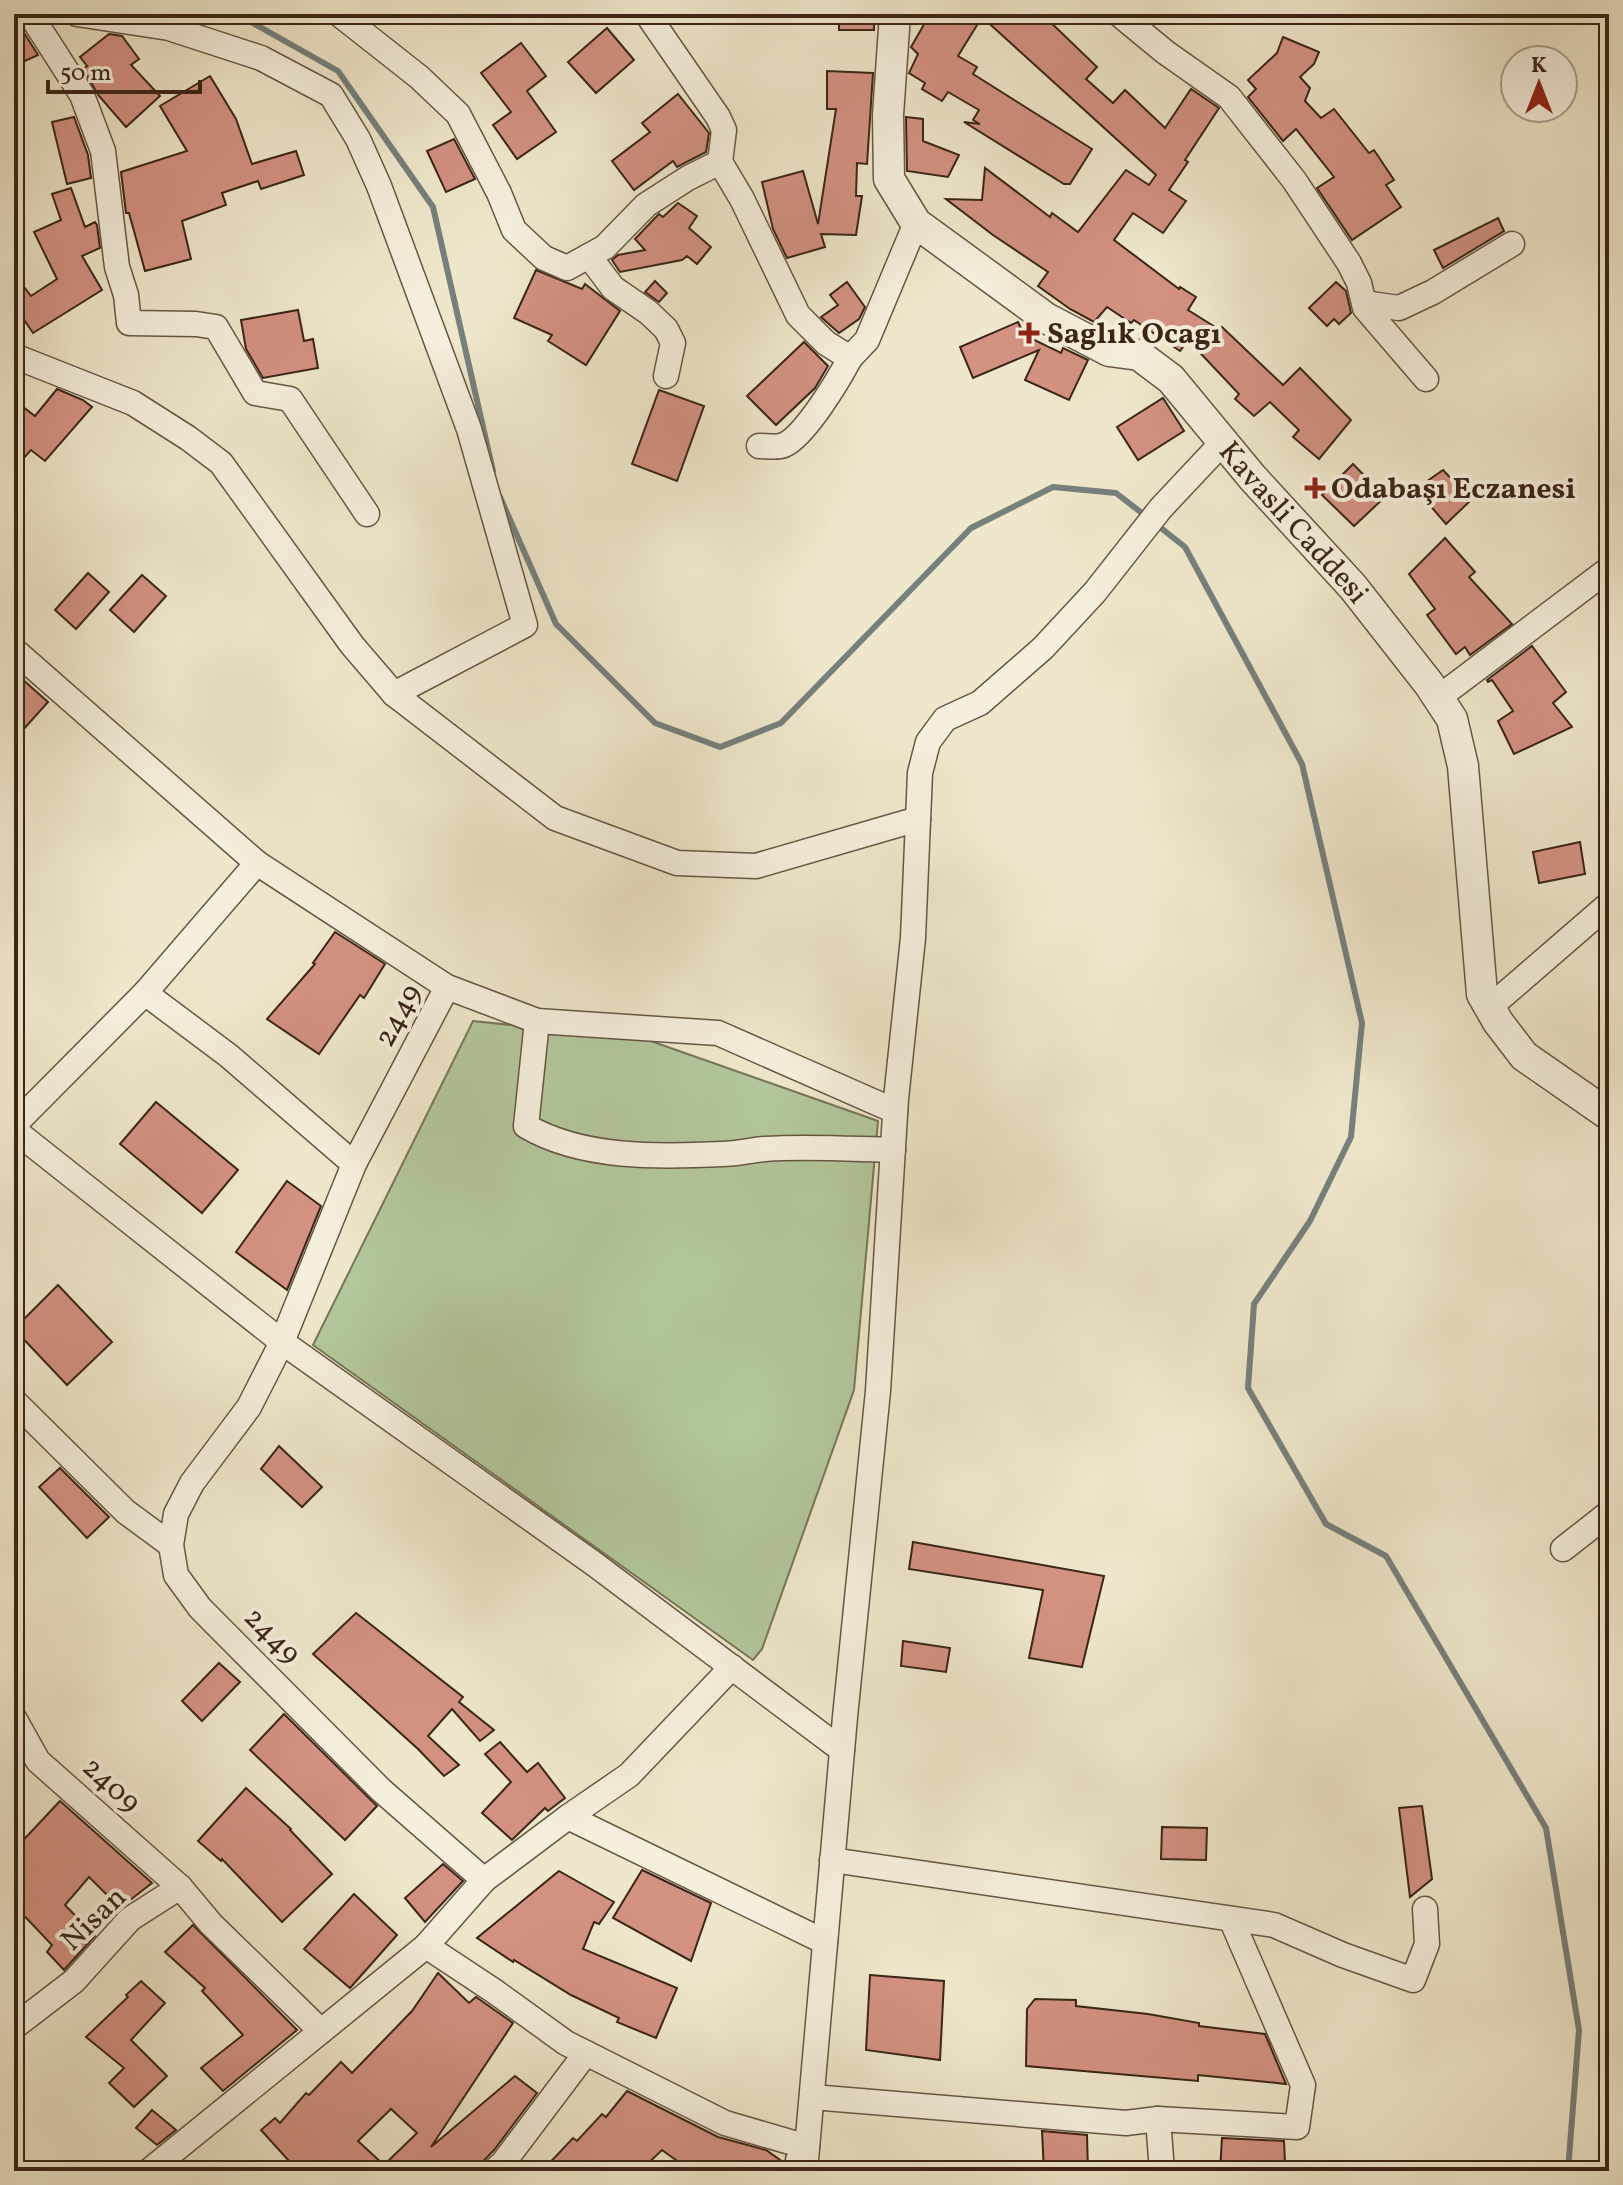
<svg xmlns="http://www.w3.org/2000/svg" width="1623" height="2185" viewBox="0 0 1623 2185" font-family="Vollkorn,serif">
<rect width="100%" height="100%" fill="#efe7cb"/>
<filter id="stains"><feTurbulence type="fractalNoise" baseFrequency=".0025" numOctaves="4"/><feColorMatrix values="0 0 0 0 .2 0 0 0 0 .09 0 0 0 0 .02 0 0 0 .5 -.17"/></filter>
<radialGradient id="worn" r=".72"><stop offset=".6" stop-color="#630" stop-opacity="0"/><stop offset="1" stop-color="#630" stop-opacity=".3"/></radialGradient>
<polygon fill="#b3c79c" stroke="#767659" stroke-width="2" points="473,1021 645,1039 878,1121 854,1390 762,1649 753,1660 313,1345"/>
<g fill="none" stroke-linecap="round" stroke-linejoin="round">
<g stroke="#76807d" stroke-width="6">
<polyline points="237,14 338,71 433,207 493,471"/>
<polyline points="500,497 556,624 655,723 720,747 781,723 971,528 1053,487 1116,493 1147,517"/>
<polyline points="1156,524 1185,547 1302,764 1362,1023 1351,1137 1310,1221 1254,1304 1248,1388 1326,1524 1386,1556 1546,1828 1579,2030 1568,2171"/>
</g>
</g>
<g fill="#d39182" stroke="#3a2516" stroke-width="2" fill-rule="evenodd">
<rect x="839" y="14" width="35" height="16"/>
<polygon points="930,14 1042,14 1097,67 1086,79 1113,103 1125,90 1165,128 1191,89 1219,108 1185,160 1188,162 1169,190 1186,201 1163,233 1133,213 1114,240 1179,289 1180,287 1196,297 1188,310 1220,330 1222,327 1283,385 1300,368 1351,420 1319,459 1293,437 1299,430 1270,402 1254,416 1235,399 1239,394 1188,340 1180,351 1134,320 1131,323 1107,307 1094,322 1070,309 1038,286 1048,272 993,235 946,199 982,200 985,168 1050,217 1052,213 1078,232 1126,170 1149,185 1156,175 982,17 958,56 977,67 973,74 1092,149 1070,184 1064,184 964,122 980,124 973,120 979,110 948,92 942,101 922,89 925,83 909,73 918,54 911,47"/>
<polygon points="21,28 38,55 14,66 14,31"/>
<polygon points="607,28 634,60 596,93 568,62"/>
<polygon points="109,34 122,36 139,59 131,65 160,96 126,127 99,96 83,69 87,66 80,57"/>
<polygon points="1283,37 1319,52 1314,64 1300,77 1310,88 1305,101 1321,118 1334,109 1369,153 1374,150 1394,180 1386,185 1401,207 1352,240 1317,188 1334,177 1296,129 1283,141 1248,97 1256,89 1248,80 1277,53"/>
<polygon points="521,43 546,76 527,91 556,132 517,159 493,125 511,112 481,73"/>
<polygon points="827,71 873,73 867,164 857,163 856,196 862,196 856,235 821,234 825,247 787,258 773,229 762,182 803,171 818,224 836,109 827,109"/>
<polygon points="210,76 236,119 252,164 296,151 304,175 261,189 258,181 222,193 226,205 182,221 191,259 145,271 129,213 126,213 121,172 187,151 160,106"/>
<polygon points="678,94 709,133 706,152 677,167 673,161 634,190 612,161 650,132 642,123"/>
<polygon points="74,117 88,155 91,178 67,184 52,122"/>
<polygon points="906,117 923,119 923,141 959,155 948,177 907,171"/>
<polygon points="454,139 475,179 446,192 427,151"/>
<polygon points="71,188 85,227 95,222 97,225 100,248 82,256 102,290 33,333 14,305 14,274 31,296 57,279 34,232 61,220 52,194"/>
<polygon points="678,203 697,216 689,228 711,247 697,264 687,256 682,260 620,272 612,260 618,255 645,250 635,239 656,217 659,214 663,217"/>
<polygon points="1498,218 1504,231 1443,268 1434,250"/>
<polygon points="536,270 582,289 585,284 620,311 586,365 548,341 552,335 514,318"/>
<polygon points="655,281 667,293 659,302 645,292"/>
<polygon points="847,282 865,307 859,319 839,333 821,317 838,305 830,295"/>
<polygon points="1336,282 1346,291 1351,313 1339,324 1334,319 1327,326 1309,308"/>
<polygon points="298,310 304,341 313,339 318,368 263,378 246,349 241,320"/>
<polygon points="1018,322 1024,335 1061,353 1063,348 1088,360 1069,400 1025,380 1039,350 973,378 960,347"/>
<polygon points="804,342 828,366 815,388 776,425 747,396"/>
<polygon points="57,389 83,400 92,407 45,461 31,450 14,469 14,400 35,416"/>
<polygon points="659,390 704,406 677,481 632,464"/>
<polygon points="1163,398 1184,431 1138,460 1117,427"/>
<polygon points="1353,464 1385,497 1354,526 1322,495"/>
<polygon points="1443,470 1471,500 1446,524 1416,489"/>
<polygon points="1445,538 1475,572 1469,577 1512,624 1470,655 1465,647 1456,654 1427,615 1435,609 1409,574"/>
<polygon points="88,573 109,592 76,629 55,610"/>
<polygon points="142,575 166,596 134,632 110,610"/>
<polygon points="1532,646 1566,692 1553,703 1572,727 1514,754 1498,721 1513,711 1492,680 1488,682 1487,680"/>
<polygon points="21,678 48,702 14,740 14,686"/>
<polygon points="1580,842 1585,874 1539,883 1533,852"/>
<polygon points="335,932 385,964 364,998 360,995 319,1054 267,1019 315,964 313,963"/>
<polygon points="156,1102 238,1170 202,1213 120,1144"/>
<polygon points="287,1181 321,1206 287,1290 236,1252"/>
<polygon points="58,1285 112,1342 67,1385 14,1329"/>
<polygon points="279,1446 322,1487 302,1507 261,1469"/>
<polygon points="60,1468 109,1517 87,1538 39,1487"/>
<polygon points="913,1542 1104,1576 1082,1667 1029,1658 1043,1590 909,1569"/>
<polygon points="356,1613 463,1697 459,1702 494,1730 480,1741 452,1709 428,1736 459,1765 444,1776 418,1749 313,1654"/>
<polygon points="903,1641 950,1648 946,1672 901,1666"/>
<polygon points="219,1663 240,1682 202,1721 182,1701"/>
<polygon points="284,1714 377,1806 345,1840 250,1750"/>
<polygon points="500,1742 527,1772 538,1763 565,1798 548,1811 545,1808 512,1840 482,1813 511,1782 485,1754"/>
<polygon points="246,1788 291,1829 290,1830 332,1874 282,1922 222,1859 221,1861 198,1841"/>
<polygon points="60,1801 152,1883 120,1908 89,1877 65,1905 95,1936 64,1970 47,1952 52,1945 14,1905 14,1850"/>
<polygon points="1422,1806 1432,1879 1410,1897 1399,1808"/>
<polygon points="1162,1827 1207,1828 1206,1860 1161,1859"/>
<polygon points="443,1864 463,1881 425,1922 405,1898"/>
<polygon points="642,1870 711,1903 691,1961 613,1918"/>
<polygon points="559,1871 614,1902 599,1924 594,1922 583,1949 677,1988 656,2038 617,2022 619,2018 571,1995 514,1960 513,1962 477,1938"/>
<polygon points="354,1894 397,1935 350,1988 304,1949"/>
<polygon points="193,1925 297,2030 223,2091 201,2068 243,2035 202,1991 205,1988 165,1952"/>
<path d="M438,1973l31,30 7,-6 37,26 -82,124 84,-71 22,17 -43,57 -20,21h-176l-37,-41 14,-12 5,5 26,-30 3,2 32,-33 11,11 60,-62zM391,2109l26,24 -33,32 -26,-24z"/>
<polygon points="870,1975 944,1981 940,2060 866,2050"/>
<polygon points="141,1981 165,2003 131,2040 167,2076 134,2107 109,2083 124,2068 86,2037 128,1997 126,1995"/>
<polygon points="1035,1999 1076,2000 1076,2006 1148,2014 1199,2023 1199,2026 1265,2034 1286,2084 1198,2075 1198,2081 1026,2066 1027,2009"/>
<polygon points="627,2091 718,2137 766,2150 780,2160 769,2171 691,2171 662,2150 640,2171 542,2171 573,2138 577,2141 602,2114 606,2117"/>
<polygon points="152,2110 176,2130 157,2145 136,2128"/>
<polygon points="1042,2131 1087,2135 1088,2171 1044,2171"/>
<polygon points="1222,2138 1284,2141 1285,2163 1280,2162 1278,2171 1220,2171"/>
</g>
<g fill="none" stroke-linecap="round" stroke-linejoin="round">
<g stroke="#675643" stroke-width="27">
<g id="minor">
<polyline points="30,14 82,95 103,151 117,267 126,295 129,323 196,324 216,327 255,393 290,399 367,514"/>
<polyline points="77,14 169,28 261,58 331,95 358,139 379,186 469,429 525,625 394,694"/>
<polyline points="339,14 419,77 458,114 499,193 514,230 544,258 567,268 605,247 646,205 688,178 720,162 724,130 718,117 647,14"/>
<polyline points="1119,14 1165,52 1229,97 1294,180 1349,263 1359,283 1365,308 1426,379"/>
<polyline points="720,162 742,199 798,315 826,343 850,358 867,340 916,223"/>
<polyline points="589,256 613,288 648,312 666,329 673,343 666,376"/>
<polyline points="1364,303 1399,308 1433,292 1512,244"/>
<polyline points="14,356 133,403 188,438 221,463 352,645 394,694 555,818 677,863 756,866 918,819"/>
<path d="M759,446c8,0 18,2 25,-1 21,-9 55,-66 66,-87"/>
<polyline points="14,650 257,863 447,987 537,1021 718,1033 895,1111"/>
<polyline points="1438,698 1609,569"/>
<polyline points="145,993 229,1056 354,1164"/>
<polyline points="1490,1007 1609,904"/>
<path d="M537,1021l-11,105c56,33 133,31 197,28 14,0 28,-4 42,-5 42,-3 86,0 128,1"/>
<polyline points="14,1125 145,993 257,863"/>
<polyline points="14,1130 282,1342 593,1563 842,1750"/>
<polyline points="14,1401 126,1512 171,1545"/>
<polyline points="1563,1549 1609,1513"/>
<polyline points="14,1718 38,1761 180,1887 211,1924 321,2031"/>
<polyline points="568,1817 629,1775 732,1667"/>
<polyline points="832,1860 1274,1925 1343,1955 1413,1980 1427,1944 1425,1909"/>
<polyline points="484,1880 568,1817 825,1942"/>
<polyline points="426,1946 494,1991 566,2043 725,2123 807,2147 798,2160"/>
<polyline points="14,2027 74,1981 130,1919 180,1887"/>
<polyline points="812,2097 1126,2123 1158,2119 1297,2127 1303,2085 1231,1919"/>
<polyline points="1158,2119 1162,2171"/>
<polyline points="149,2171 426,1946 484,1880 381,1790 200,1608 176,1575 171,1545 176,1514 192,1483 249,1407 282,1342 354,1164 447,987"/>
<polyline points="494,2171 503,2163 586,2053"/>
<polyline points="805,2171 845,1717 878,1391 896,1099 913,938 920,773 928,742 945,719 980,703 1043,648 1095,592 1161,508 1223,442"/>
</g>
</g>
<g stroke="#675643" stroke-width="33">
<g id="tertiary">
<path id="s1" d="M895,14l-7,101 1,64 27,44 130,95 63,33 30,4 32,24 81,98 101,110 76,97 23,35 11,47 19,228 16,28 26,34 85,59"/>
</g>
</g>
<use href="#minor" stroke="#f5efdd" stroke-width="24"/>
<use href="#tertiary" stroke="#f5efdd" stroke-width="30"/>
</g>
<g fill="#8f2418" stroke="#f5efdd" stroke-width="3">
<path d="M1025 321h8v8h8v8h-8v8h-8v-8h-8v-8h8z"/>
<path d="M1311 476h8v8h8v8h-8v8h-8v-8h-8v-8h8z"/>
</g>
<g text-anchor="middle" stroke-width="8" stroke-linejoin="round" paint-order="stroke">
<g font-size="30" font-weight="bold" fill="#3a2516" stroke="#f5efdd" text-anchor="start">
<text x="1047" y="343">Saglık Ocagı</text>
<text x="1331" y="498">Odabaşı Eczanesi</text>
</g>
<g font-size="30" fill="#3a2516" stroke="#f5efdd">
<text dy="10" stroke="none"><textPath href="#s1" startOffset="708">Kavasli Caddesi</textPath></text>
<text transform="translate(397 1015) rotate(-62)" y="10">2449</text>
<text transform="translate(273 1635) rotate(45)" y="10">2449</text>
<text transform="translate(112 1784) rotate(42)" y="10">2409</text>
<text transform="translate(93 1918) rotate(-44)" y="10">Nisan</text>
</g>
</g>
<rect width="1623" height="2185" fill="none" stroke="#efe7cb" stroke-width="48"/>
<rect x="16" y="16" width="1591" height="2153" fill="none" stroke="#3a2516" stroke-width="4"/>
<rect x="24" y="24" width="1575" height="2137" fill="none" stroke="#3a2516" stroke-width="2"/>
<g transform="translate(1539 84)"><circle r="38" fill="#f5efdd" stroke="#aa9e8d" stroke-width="2"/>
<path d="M0-6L14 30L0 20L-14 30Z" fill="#8f2418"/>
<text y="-12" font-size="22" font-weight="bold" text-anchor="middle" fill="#3a2516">K</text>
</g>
<path d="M48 80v12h152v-12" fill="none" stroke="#3a2516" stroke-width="4"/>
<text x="60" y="80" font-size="24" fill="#3a2516" stroke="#f5efdd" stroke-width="6" paint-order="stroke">50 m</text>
<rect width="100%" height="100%" filter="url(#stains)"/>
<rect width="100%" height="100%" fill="url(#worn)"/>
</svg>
